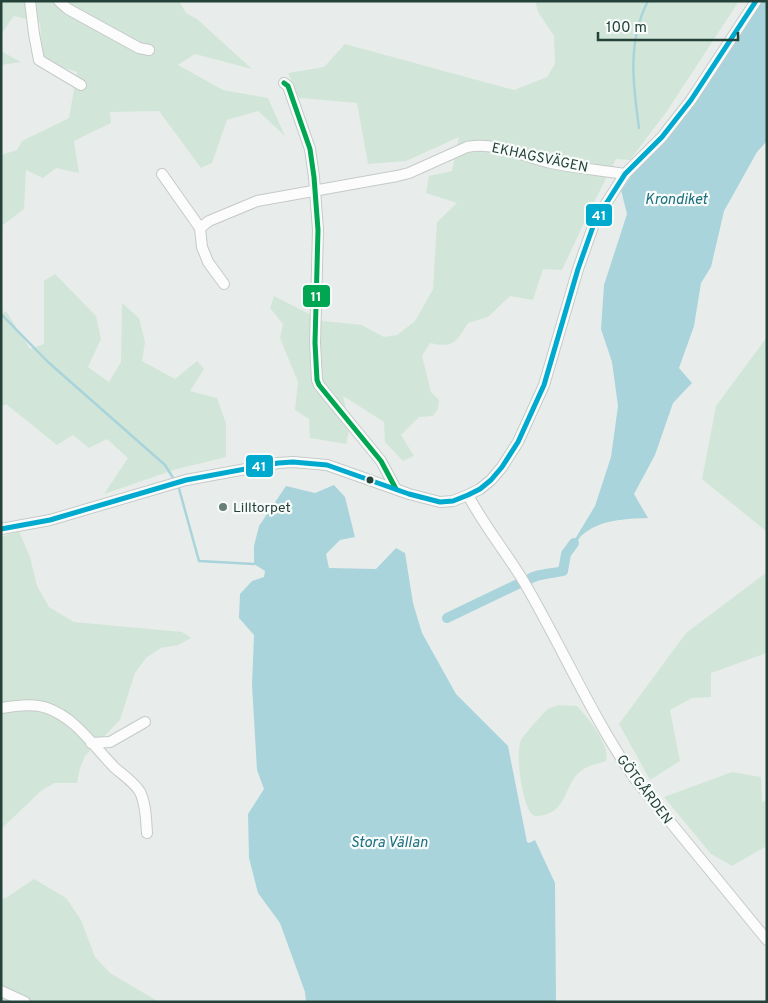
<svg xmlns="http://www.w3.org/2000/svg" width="768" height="1003" viewBox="0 0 768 1003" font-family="Overpass,sans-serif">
<rect width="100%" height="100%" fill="#e8edeb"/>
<g fill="#d1e6d8">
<polygon points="1,1 179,1 186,13 197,19 252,69 195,54 178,65 223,90 268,98 285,136 258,111 227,120 212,163 201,168 159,111 110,112 111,123 74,141 79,173 56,168 43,178 26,170 24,209 3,225 1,224 1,155 17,150 22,141 69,118 77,72 43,61 40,23 14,16 1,34"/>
<path d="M535,1h204l-72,110 -37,49 -14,-1 -26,51 -28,60 -19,-1 -10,31 -23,-4 -22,21 -20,6c-11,18 -14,26 -38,20l-8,13 9,36 8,8 -1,9 -5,7 -14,1 -18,18 13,21 -11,5 -18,-19 -1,-20 -41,-26 7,31 -4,17 -36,-6 -1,-19 -14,-9 3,-28 -18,-44 3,-14 -13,-16 4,-12 49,25 39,4 22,12 13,-2 18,-14 18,-32 4,-67 20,-19 -31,-10 3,-17 23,-5 7,-34 -53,24 -38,3 -11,-61 -58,-5 -11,-25 36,-6 21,-23 169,46 33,-13 8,-13 -1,-28 -16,-24z"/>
<polygon points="1,51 21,62 1,65"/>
<polygon points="55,274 96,316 101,339 88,367 109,382 121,362 122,303 139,318 145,342 142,361 175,379 197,361 204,369 190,391 217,398 226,423 226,457 177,469 104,494 128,458 107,439 89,448 73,435 57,445 6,404 1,407 1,314 6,311 30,349 44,344 44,281"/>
<polygon points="767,337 767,532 702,479 716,406"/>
<polygon points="19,531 30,557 37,586 49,607 74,622 182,632 191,638 178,645 161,648 146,658 135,673 120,720 85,756 80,768 77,783 54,783 41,791 1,829 1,537"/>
<polygon points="767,572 767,653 711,673 711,697 692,698 670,710 680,761 650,780 619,724 686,633"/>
<path d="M559,705l18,1c10,11 34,39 29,55 -8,3 -18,4 -25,10 -18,14 -12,41 -42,45 -4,1 -7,-1 -9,-4 -8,-13 -15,-58 -9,-72 1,-3 24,-29 27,-31 3,-2 8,-3 11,-4z"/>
<polygon points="732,772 761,777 762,802 767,800 767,848 765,847 732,866 711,854 664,797"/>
<polygon points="34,879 66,898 81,920 95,957 110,973 159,1002 1,1002 1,899 6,898"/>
</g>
<g fill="#a9d4db">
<path d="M762,1h5v140l-10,11 -33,59 -13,56 -10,16 -7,43 -15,42 13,15 -19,20 -18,52 -21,39 14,24c-23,1 -48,1 -67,18 -4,4 -6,12 -9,17l-6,1 29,-48 16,-49 7,-51 -6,-44 -11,-33 3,-44 23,-71 -6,-24z"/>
<polygon points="334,485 345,497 355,537 340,540 326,554 329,568 376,569 396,548 405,553 413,603 422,633 456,694 508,746 527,842 529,843 535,840 555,883 556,1002 306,1002 305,992 280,923 258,893 249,858 248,814 264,789 257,770 252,685 254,635 239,618 240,594 252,581 264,577 265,571 254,564 254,546 259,526 286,486 315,493"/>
</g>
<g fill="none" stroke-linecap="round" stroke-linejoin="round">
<g stroke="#a9d4db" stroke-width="2.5">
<path d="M639,128c-6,-43 -12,-87 9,-127"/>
<polyline points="1,314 48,362 165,465 175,481"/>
<polyline points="178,485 199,561 254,564"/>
</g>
<g stroke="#a9d4db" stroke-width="10">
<path d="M528,580c10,-7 23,-6 35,-9l3,-17 8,-11"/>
<polyline points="447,618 518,584"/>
</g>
<g stroke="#c5cac8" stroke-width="12">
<g id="street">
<polyline points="30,1 34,34 39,60 81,85"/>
<polyline points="59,1 68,9 139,48 149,50"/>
<polyline points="284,83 288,86 310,149 314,177 318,230 315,343 317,380 319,385 381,461 396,489"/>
<polyline points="162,174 200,228 202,247 208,262 224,284"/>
<path d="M200,228l9,-7 48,-20 140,-25 12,-3 58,-26c28,-6 57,10 84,16 24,5 49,7 74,11"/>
<path d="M468,495c16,31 38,57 56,87 38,65 68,135 111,197l132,161"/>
<polyline points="1,529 50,520 186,480 278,463 293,462 327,465 409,494 440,502 453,501 468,495 480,489 491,480 502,467 518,442 544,385 578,269 595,221 625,174 662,137 691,100 756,1"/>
<path d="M1,708c15,-2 32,-5 46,0 29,10 47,39 68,60 8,7 20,15 25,24 6,12 6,28 7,41"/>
<polyline points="91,743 110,742 145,722"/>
<polyline points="1,991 25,1002"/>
</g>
</g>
<use href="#street" stroke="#fcfcfc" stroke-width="10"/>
<g stroke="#f7fbf9" stroke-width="9">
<polyline id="bus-1" points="284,83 288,86 310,149 314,177 318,230 315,343 317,380 319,385 381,461 396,489"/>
</g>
<g stroke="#f7fbf9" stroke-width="9">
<polyline id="bus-2" points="1,529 50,520 186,480 278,463 293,462 327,465 409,494 440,502 453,501 468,495 480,489 491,480 502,467 518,442 544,385 578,269 595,221 625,174 662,137 691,100 756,1"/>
</g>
<use href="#bus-1" stroke="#00a651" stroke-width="5"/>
<use href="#bus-2" stroke="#00a9ce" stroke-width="5"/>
</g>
<circle fill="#24423a" stroke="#f7fbf9" stroke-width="2" cx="370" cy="480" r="4.5"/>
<circle fill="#697e78" stroke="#f7fbf9" stroke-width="2" cx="223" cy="507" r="5"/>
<g text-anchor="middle" stroke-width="4.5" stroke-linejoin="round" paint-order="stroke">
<g font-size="14" fill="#24423a" stroke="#f7fbf9">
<text transform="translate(540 157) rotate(12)" y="5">EKHAGSVÄGEN</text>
<text transform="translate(645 789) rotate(53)" y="5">GÖTGÅRDEN</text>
</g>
<g font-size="14" fill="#24423a" stroke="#f7fbf9" text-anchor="start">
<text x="233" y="512">Lilltorpet</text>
</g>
<g font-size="15" font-style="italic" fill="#1c6f80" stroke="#f7fbf9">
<text x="676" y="204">Krondiket</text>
<text x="389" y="847">Stora Vällan</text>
</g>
</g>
<g stroke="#f7fbf9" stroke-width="2">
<rect x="585" y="203" width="28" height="24" rx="5" fill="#00a9ce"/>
<rect x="302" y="284" width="29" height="24" rx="5" fill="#00a651"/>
<rect x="245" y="454" width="29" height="24" rx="5" fill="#00a9ce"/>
</g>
<g font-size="14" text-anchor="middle" font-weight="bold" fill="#fff">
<text x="599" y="220">41</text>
<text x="316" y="301">11</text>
<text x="259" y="471">41</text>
</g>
<rect width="768" height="1003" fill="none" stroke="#24423a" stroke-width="5"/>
<path d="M598 32v8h140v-8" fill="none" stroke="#24423a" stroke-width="2.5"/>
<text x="606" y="32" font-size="15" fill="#24423a" stroke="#f7fbf9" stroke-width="4" paint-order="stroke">100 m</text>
</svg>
